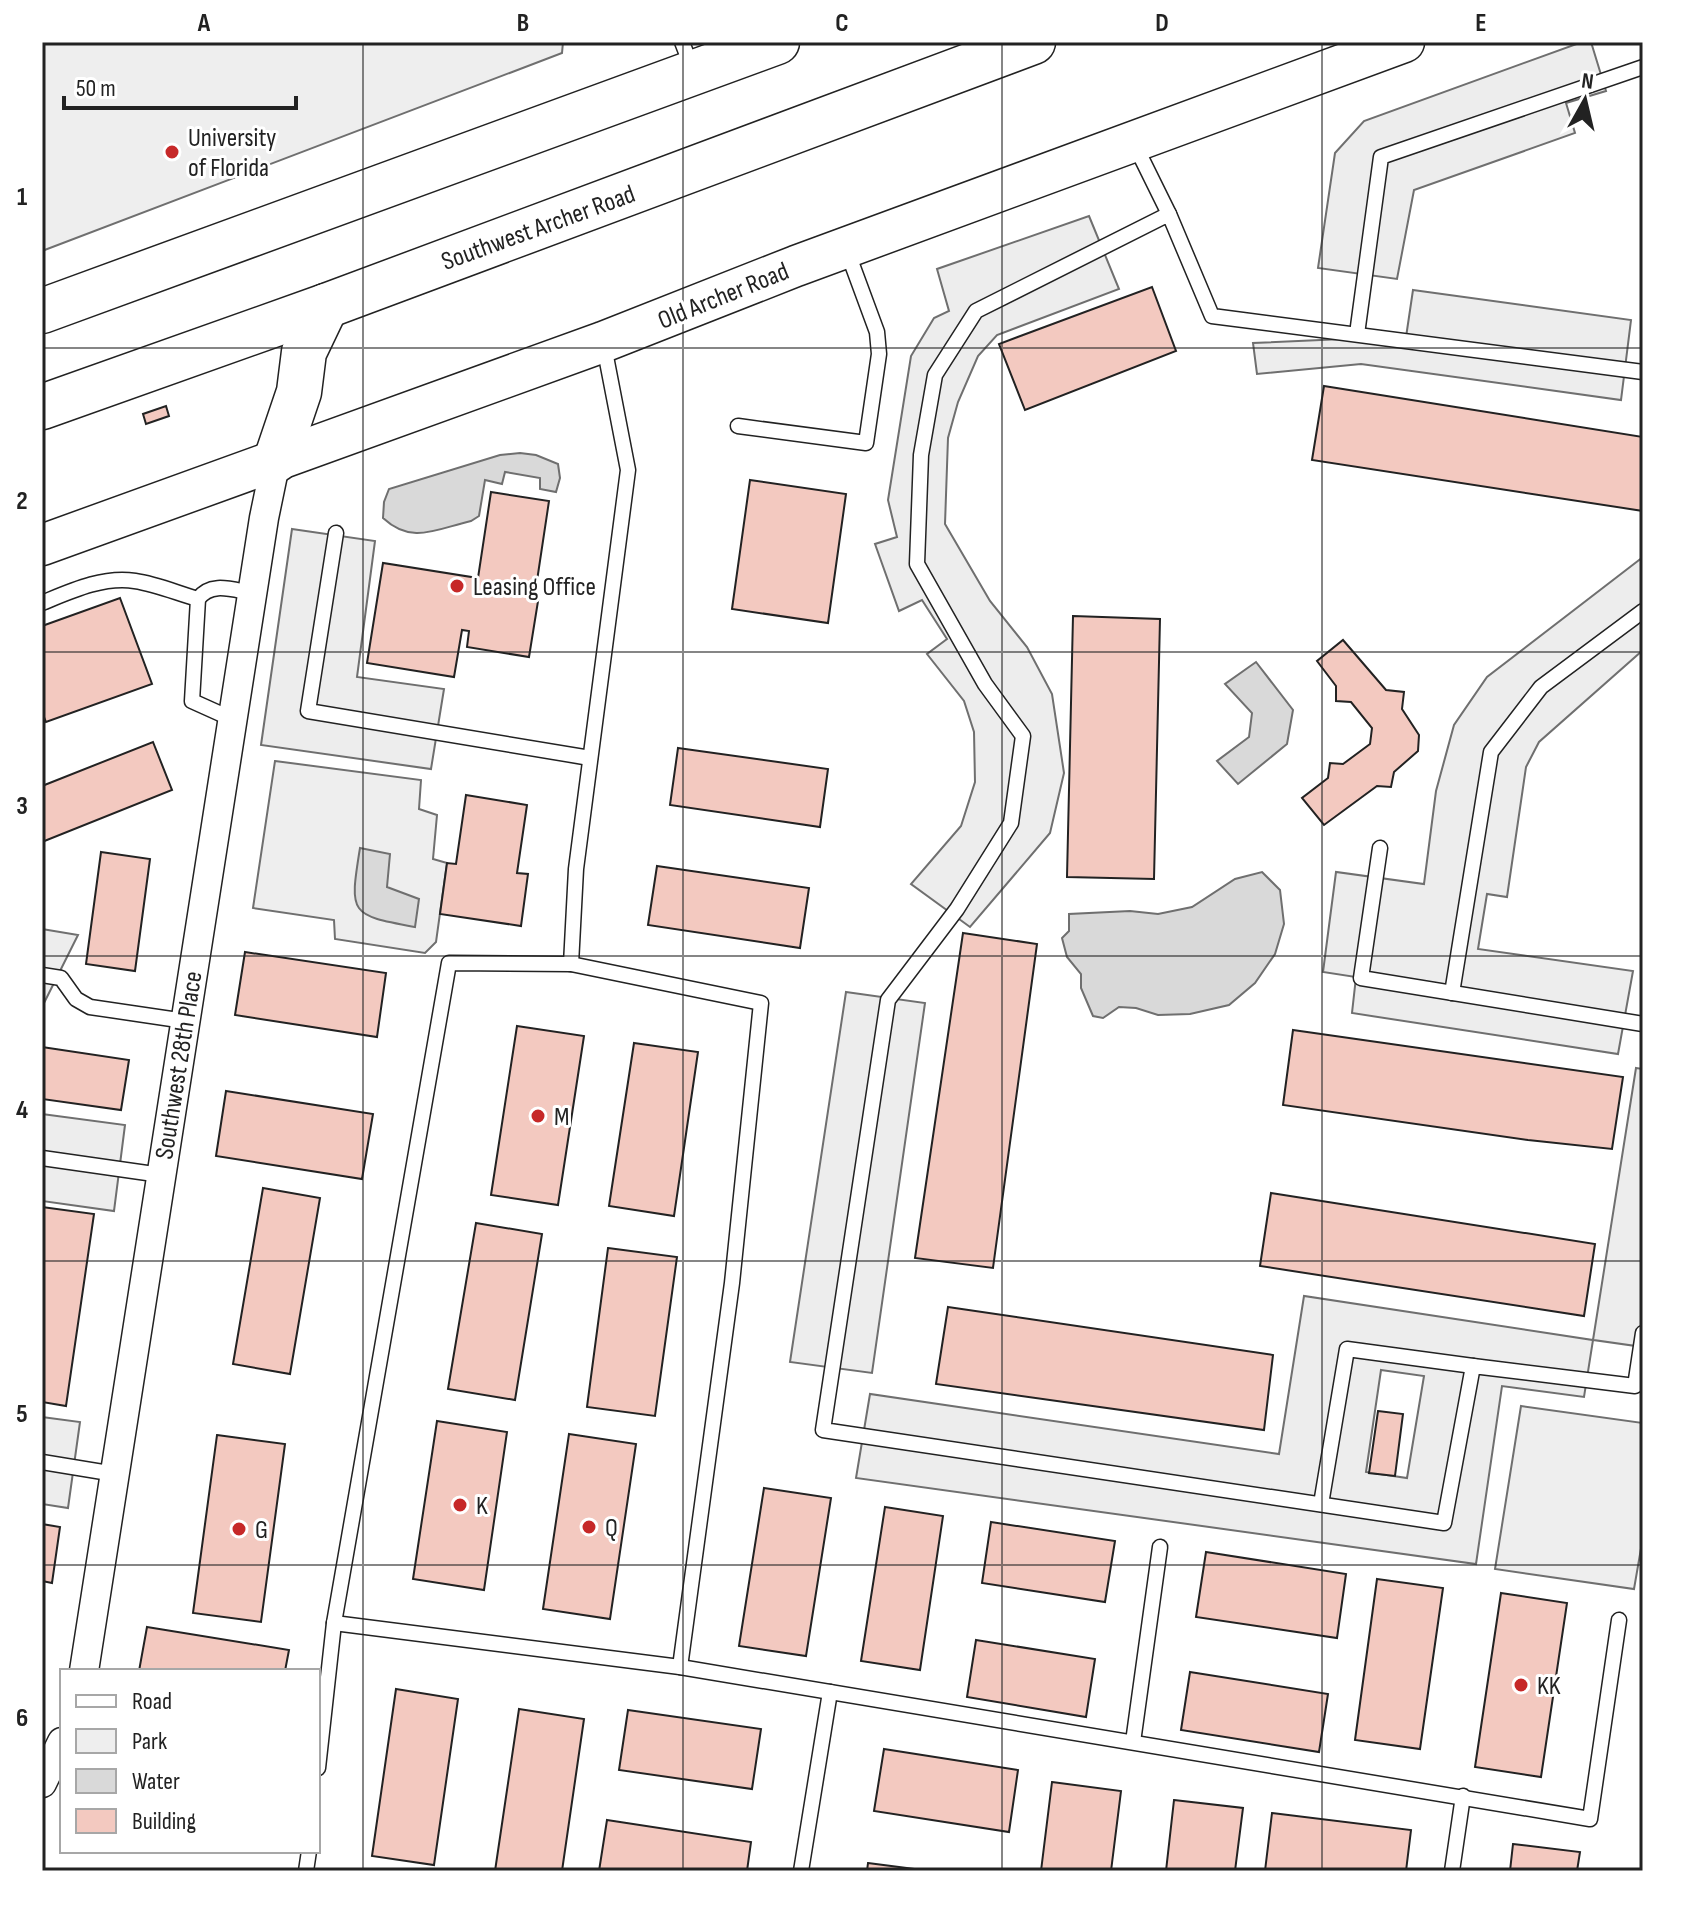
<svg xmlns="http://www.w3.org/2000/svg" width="1685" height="1913" viewBox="0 0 1685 1913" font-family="'Sofia Sans Condensed',sans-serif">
<rect width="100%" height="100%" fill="#fff"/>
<g fill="#eee" stroke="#6f6f6f" stroke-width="2">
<polygon points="42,42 563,42 562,53 42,251"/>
<polygon points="275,761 421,780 419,809 437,815 433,859 447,863 436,942 425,953 335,939 334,920 253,908"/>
<polygon points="1521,1406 1643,1423 1643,1537 1634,1589 1495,1569"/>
</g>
<g fill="#ededed" stroke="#6f6f6f" stroke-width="2" fill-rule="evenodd">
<polygon points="1582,42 1591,42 1606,91 1566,103 1575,133 1414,190 1397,279 1318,268 1335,153 1364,121"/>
<polygon points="1089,216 1119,289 997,335 978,356 958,402 948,438 945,524 990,601 1027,647 1052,694 1064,773 1050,833 970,927 911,884 961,826 975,782 974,732 964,701 927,654 947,639 922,600 899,611 875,544 897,537 888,500 911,356 934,318 949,311 937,269"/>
<polygon points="1413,290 1631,320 1621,400 1361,364 1257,374 1253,343 1366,338 1405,344"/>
<polygon points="292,529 375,541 357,677 444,689 431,769 261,745"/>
<polygon points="1643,557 1643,650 1539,742 1526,767 1507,897 1487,894 1478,949 1633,971 1618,1054 1352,1013 1356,977 1323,972 1336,872 1424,884 1436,791 1454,725 1487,677"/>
<polygon points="42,929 78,935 42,1007"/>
<polygon points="846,992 925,1003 872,1373 790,1362"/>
<path d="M1636,1068l7,1v278l-50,-7 -9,57 -82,-11 -26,178 -620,-86 14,-84 409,60 25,-158 289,44zM1381,1370l43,6 -17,102 -41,-6z"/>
<polygon points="42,1114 125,1125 114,1211 42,1201"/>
<polygon points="42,1417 80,1422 68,1508 42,1504"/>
</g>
<g fill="#d9d9d9" stroke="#6f6f6f" stroke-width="2">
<path d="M520,453l16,2 22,9 2,14 -4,14 -16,-3v-11l-35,-6 -3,12 -17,-4 -6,36 -8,5c-35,8 -59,24 -88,-3l1,-16 5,-13 111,-34z"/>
<polygon points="1256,662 1293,710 1287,744 1238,784 1217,761 1249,737 1252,713 1225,684"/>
<path d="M360,848l30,6 -3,33 32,12 -4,28c-65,-12 -66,-12 -55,-79z"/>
<polygon points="1262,872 1280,890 1284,924 1275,954 1255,983 1229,1005 1190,1014 1158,1015 1136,1008 1119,1007 1103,1018 1093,1016 1081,988 1081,974 1067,957 1062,938 1069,931 1069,914 1130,911 1158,914 1192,907 1235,879"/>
</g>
<g fill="#f3c9c0" stroke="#222" stroke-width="2">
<polygon points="1152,287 1176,351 1025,410 999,344"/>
<polygon points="1324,386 1643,437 1643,511 1312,460"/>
<polygon points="166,406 169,416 146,424 143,414"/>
<polygon points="750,480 846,494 828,623 732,609"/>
<polygon points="491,492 549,501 535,594 539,595 529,657 467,647 469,631 462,630 454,677 367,663 383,563 478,578"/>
<polygon points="120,598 152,684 46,722 42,712 42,626"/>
<polygon points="1073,616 1160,619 1154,879 1067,877"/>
<polygon points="1343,640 1386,690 1404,692 1402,709 1419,735 1418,751 1394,772 1391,787 1377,786 1324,825 1302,798 1328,778 1330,763 1343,764 1370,744 1372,728 1351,702 1336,701 1336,686 1317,661"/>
<polygon points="153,742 172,790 42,842 42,786"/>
<polygon points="678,748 828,769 820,827 670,805"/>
<polygon points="466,795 527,805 517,873 528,874 521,926 440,914 447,863 456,864"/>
<polygon points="101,852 150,859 135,971 86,964"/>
<polygon points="657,866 809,888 800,948 648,925"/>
<polygon points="963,933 1037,944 993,1268 915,1258"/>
<polygon points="245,952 386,973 377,1037 235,1015"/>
<polygon points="517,1026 584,1036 558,1205 491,1195"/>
<polygon points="1293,1030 1623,1077 1612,1149 1528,1140 1283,1105"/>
<polygon points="634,1043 698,1052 674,1216 609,1206"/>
<polygon points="42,1047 129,1060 121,1110 42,1099"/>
<polygon points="226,1091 373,1114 362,1179 216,1156"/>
<polygon points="263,1188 320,1198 290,1374 233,1364"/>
<polygon points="1271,1193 1595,1244 1584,1316 1260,1266"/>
<polygon points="42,1207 94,1214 66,1406 42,1402"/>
<polygon points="476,1223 542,1234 515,1400 448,1389"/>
<polygon points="608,1248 677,1257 655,1416 587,1407"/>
<polygon points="948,1307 1273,1355 1264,1430 936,1384"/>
<polygon points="1378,1411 1403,1414 1395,1476 1369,1473"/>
<polygon points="437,1421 507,1432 484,1590 413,1579"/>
<polygon points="569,1434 636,1444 610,1619 543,1609"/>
<polygon points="217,1435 285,1444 261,1622 193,1613"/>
<polygon points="764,1488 831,1498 806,1656 739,1646"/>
<polygon points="885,1507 943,1516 920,1670 861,1661"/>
<polygon points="991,1522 1115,1541 1105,1602 982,1583"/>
<polygon points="42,1524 60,1527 52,1583 42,1581"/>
<polygon points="1206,1552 1346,1574 1337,1638 1196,1617"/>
<polygon points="1377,1579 1443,1588 1420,1749 1355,1740"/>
<polygon points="1501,1593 1567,1603 1541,1777 1475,1767"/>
<polygon points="147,1627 289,1650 285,1671 139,1671"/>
<polygon points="976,1640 1095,1659 1086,1717 967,1697"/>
<polygon points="1190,1672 1328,1694 1319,1752 1181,1730"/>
<polygon points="396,1689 458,1699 434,1865 372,1856"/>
<polygon points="519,1709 584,1719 562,1871 495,1871"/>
<polygon points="628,1710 761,1729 752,1789 619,1770"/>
<polygon points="884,1749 1018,1770 1009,1832 874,1811"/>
<polygon points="1052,1782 1121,1791 1111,1871 1041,1871"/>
<polygon points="1174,1800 1243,1808 1235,1871 1166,1871"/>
<polygon points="1272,1813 1411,1830 1406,1871 1265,1871"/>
<polygon points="607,1820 751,1842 747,1871 599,1871"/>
<polygon points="1513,1844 1580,1852 1577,1871 1510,1871"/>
<polygon points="868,1863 930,1871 867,1871"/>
</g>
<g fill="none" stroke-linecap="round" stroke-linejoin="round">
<g stroke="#222" stroke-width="17">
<g id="lane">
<polyline points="682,42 692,68"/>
<polyline points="1134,143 1169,214"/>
<polyline points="1357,334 1381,157 1643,67"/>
<polyline points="1643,372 1212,316 1169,214 976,311 935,375 921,455 917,564 985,684 1023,736 1011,823 957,909 888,1000 823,1430 1444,1523 1473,1366 1635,1386 1643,1333"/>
<polyline points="738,426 866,443 879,354 877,332 846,248"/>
<polyline points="336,533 308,711 590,758"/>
<path d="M42,603c29,-12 61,-27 93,-22 21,3 42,12 63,18"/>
<path d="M232,719l-40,-18 6,-102c13,-18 35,-9 54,-6"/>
<polyline points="1380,848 1361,978 1643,1024"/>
<polyline points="571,964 576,869 628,470 604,346"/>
<polyline points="42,975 61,978 76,999 90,1007 185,1021"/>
<polyline points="1452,993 1491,752 1541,687 1643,611"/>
<polyline points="42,1158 161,1175"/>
<polyline points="42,1462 115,1474"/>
<polyline points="1321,1504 1347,1349 1473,1366"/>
<polyline points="334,1623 680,1667 1590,1819 1619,1620"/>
<polyline points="1133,1742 1160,1547"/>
<polyline points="318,1768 334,1623 449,963 571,964 761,1003 732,1283 680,1667"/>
<polyline points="306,1871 309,1851"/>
<polyline points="801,1871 830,1692"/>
<polyline points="1452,1871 1463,1796"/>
</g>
</g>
<g stroke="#222" stroke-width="31">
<g id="street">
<polyline points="84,1671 264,518 276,460"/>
<polyline points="42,1783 62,1742"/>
</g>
</g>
<g stroke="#222" stroke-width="43">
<polyline id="secondary" points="42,545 603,342 796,266 1404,42"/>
</g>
<g stroke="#222" stroke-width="47">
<g id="primary">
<polyline points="42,311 777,42"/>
<polyline points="42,407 326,306 1033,42"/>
<polyline points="276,460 299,392 304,352 326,306"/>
</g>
</g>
<use href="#lane" stroke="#fff" stroke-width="14"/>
<use href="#street" stroke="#fff" stroke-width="28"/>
<use href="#secondary" stroke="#fff" stroke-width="40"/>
<use href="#primary" stroke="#fff" stroke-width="44"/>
</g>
<path fill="none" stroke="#222" stroke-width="2" stroke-opacity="0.55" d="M363,42v1829M683,42v1829M1002,42v1829M1322,42v1829M42,348h1601M42,652h1601M42,956h1601M42,1261h1601M42,1565h1601"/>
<g fill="#c62828" stroke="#fff" stroke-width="3">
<circle cx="172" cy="152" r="8"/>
<circle cx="457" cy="586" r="8"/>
<circle cx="538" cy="1116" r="8"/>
<circle cx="460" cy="1505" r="8"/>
<circle cx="589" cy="1527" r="8"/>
<circle cx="239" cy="1529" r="8"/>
<circle cx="1521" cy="1685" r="8"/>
</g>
<g text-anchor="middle" stroke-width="6" stroke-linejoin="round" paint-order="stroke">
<g font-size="26" fill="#222" stroke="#fff" text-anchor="start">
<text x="188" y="146">University<tspan x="188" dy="30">of Florida</tspan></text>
<text x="473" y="595">Leasing Office</text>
<text x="554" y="1125">M</text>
<text x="476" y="1514">K</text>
<text x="605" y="1536">Q</text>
<text x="255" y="1538">G</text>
<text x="1537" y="1694">KK</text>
</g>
<g font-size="26" fill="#222" stroke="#fff">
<text transform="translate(538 227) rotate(-20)" y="9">Southwest Archer Road</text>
<text transform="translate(723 295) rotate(-22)" y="9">Old Archer Road</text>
<text transform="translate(178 1065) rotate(-81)" y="9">Southwest 28th Place</text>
</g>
</g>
<rect width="1685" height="1913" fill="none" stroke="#ffffff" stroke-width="88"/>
<rect x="60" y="1669" width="260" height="184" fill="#ffffff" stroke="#a7a7a7" stroke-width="2"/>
<rect x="76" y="1695" width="40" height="12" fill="#ffffff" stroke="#a7a7a7" stroke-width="2"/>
<text x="132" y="1709" font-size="24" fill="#222222">Road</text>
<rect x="76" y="1729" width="40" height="24" fill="#eeeeee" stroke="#a7a7a7" stroke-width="2"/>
<text x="132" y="1749" font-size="24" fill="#222222">Park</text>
<rect x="76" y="1769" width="40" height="24" fill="#d9d9d9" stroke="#a7a7a7" stroke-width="2"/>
<text x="132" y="1789" font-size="24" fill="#222222">Water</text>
<rect x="76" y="1809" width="40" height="24" fill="#f3c9c0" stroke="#a7a7a7" stroke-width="2"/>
<text x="132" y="1829" font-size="24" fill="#222222">Building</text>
<g transform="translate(1585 100) rotate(8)" stroke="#ffffff" stroke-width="6" paint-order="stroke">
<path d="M0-6L14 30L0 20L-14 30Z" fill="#222222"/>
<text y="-12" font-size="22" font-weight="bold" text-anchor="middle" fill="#222222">N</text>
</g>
<path d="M64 96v12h232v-12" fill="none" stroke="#222222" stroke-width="4"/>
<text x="76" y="96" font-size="24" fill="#222222" stroke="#ffffff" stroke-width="6" paint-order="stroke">50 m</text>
<rect x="44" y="44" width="1597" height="1825" fill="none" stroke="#222" stroke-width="3"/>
<g font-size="26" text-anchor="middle" font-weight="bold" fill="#222">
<text x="204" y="31">A</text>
<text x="523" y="31">B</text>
<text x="842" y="31">C</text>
<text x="1162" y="31">D</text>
<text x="1481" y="31">E</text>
<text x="22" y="205">1</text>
<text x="22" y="509">2</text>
<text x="22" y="814">3</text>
<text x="22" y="1118">4</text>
<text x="22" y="1422">5</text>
<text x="22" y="1726">6</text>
</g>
</svg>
